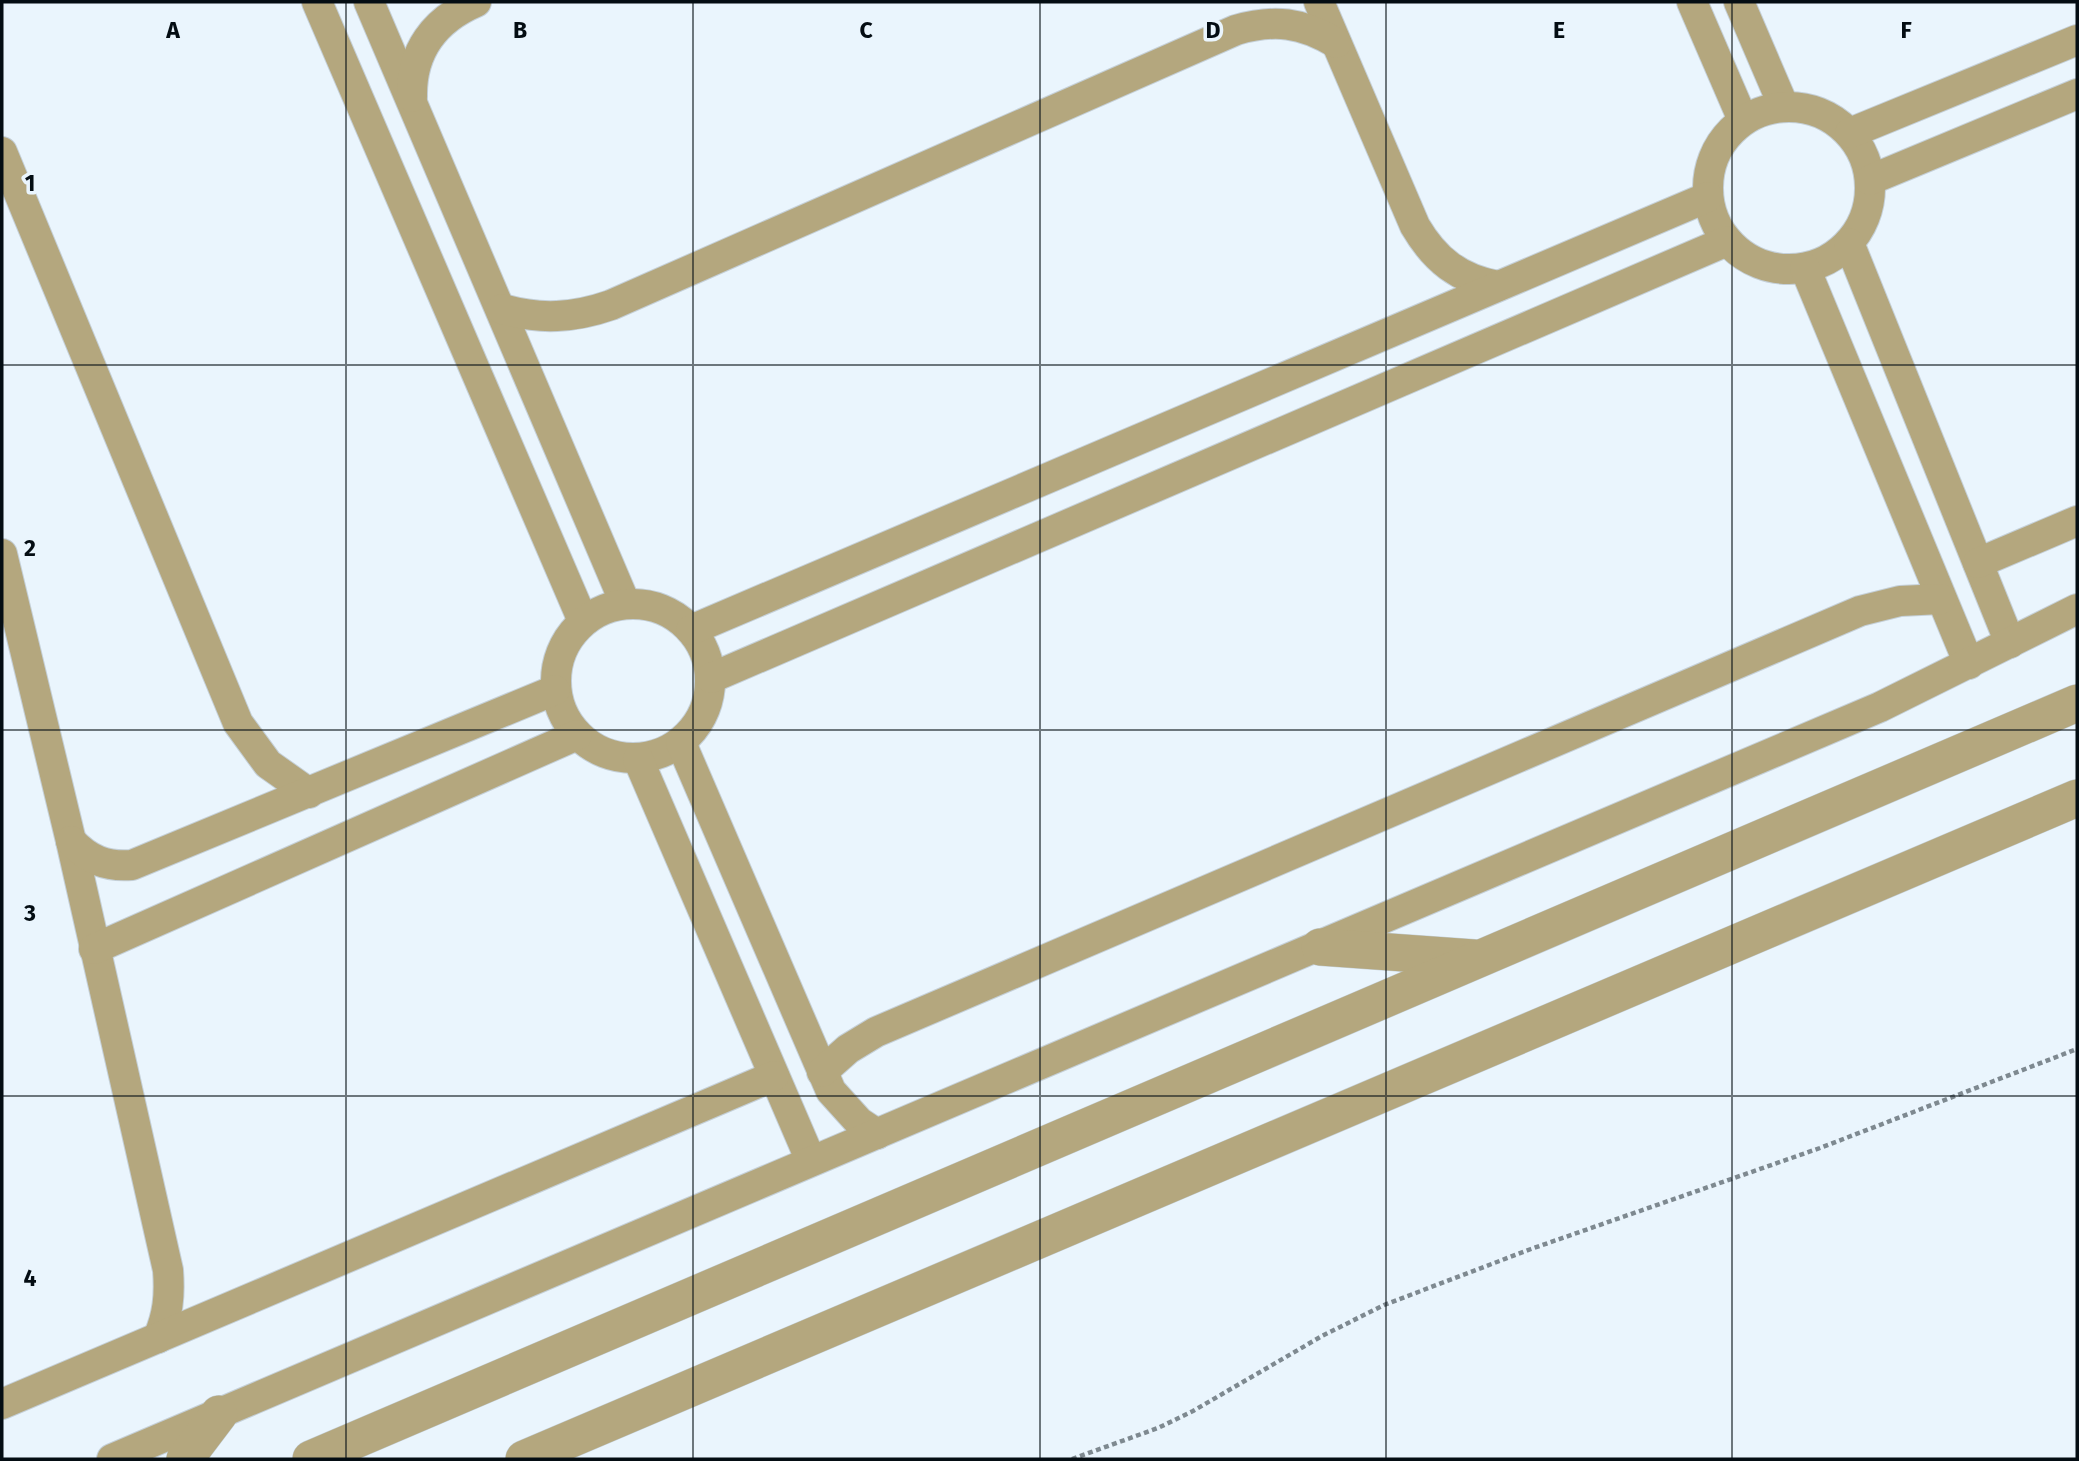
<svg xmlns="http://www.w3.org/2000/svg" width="2079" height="1461" viewBox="0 0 2079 1461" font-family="'Fira Sans',sans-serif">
<rect width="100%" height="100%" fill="#eaf5fd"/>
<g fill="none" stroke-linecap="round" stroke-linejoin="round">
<g stroke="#c5d0d8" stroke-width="32">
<g id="minor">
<polyline points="317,2 583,621"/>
<polyline points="369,2 625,603"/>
<path d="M1319,2l96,224c20,34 44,53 83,60"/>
<polyline points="1692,2 1743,120"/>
<polyline points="1739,2 1784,107"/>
<path d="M412,97c-1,-46 22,-77 64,-95"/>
<circle cx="1789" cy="188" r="81"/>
<polyline points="1850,133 2077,40"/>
<polyline points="2,152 238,723 268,764 309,793"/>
<polyline points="1870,180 2077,94"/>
<polyline points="1849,243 2010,643"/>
<polyline points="1805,268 1969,664"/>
<path d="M502,309c38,11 72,9 109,-4l625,-275c38,-11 66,-8 100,13"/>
<path d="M2,554l69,287 97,429c2,26 0,45 -10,68"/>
<polyline points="1978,563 2077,521"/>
<circle cx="633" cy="681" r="77"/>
<polyline points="691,630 1708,197"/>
<polyline points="711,678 1727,241"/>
<polyline points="681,743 831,1091 859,1122 877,1134"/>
<polyline points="638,759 811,1161"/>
<path d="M71,841c18,19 35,26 61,24l423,-175"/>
<polyline points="94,949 577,735"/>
<polyline points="822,1072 848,1049 876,1032 1860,611 1900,601 1941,599"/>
<polyline points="2,1404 774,1076"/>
<polyline points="112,1459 1880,707 2077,609"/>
</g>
</g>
<g stroke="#c5d0d8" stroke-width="38">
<g id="tertiary">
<polyline points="1320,947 1474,958"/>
<polyline points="185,1459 219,1414"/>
<polyline points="311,1459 2077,703"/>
<polyline points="524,1459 2077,798"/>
</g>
</g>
<polyline stroke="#7e8990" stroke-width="4.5" stroke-dasharray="5 3.5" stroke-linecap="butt" points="1072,1459 1158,1428 1193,1411 1322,1336 1384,1305 1531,1249 1820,1148 2077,1049"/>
<use href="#minor" stroke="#b4a77e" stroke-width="30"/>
<use href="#tertiary" stroke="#b4a77e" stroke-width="37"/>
</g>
<path fill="none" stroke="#040d13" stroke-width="2" stroke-opacity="0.55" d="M346,2v1457M693,2v1457M1040,2v1457M1386,2v1457M1732,2v1457M2,365h2075M2,730h2075M2,1096h2075"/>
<g font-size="23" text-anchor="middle" font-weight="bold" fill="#040d13" stroke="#eaf5fd" stroke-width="7" stroke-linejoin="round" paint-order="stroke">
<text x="173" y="38">A</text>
<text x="520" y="38">B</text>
<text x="866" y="38">C</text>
<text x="1213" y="38">D</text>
<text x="1559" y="38">E</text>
<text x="1906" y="38">F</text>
<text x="30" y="191">1</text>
<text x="30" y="556">2</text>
<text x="30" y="921">3</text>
<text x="30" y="1286">4</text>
</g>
<rect width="2079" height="1461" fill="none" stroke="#040d13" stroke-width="7"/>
</svg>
